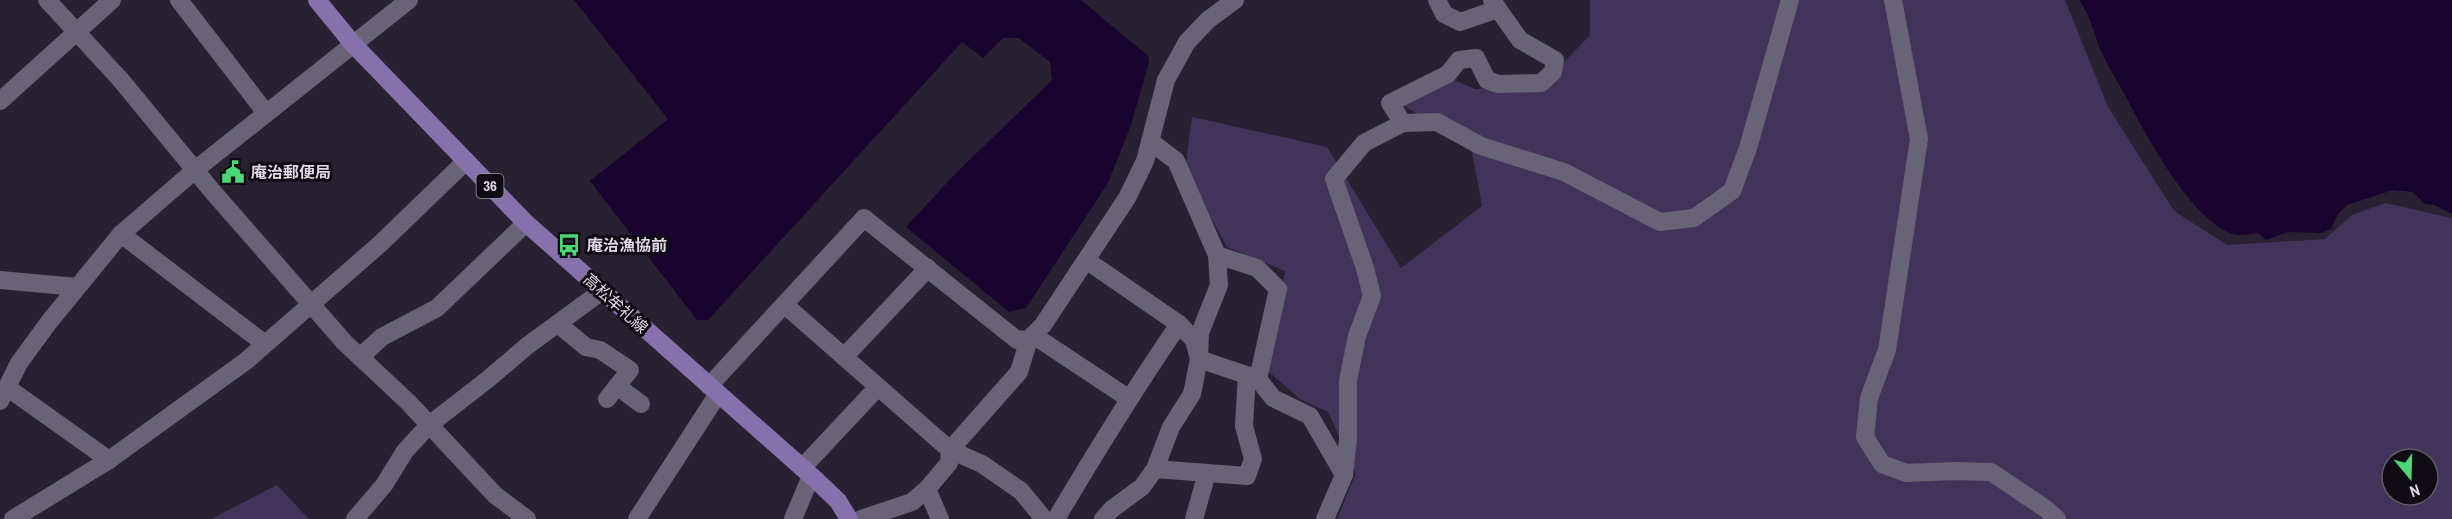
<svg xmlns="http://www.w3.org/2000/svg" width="2452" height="519" viewBox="0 0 2452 519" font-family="'Archivo Narrow','Noto Sans JP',sans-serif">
<rect width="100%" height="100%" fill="#272132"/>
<g fill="#42335b" fill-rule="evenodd">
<path d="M1590,0h475l43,107 66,104 53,34 98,-6 27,-24 33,-12 67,15v301h-1115l19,-46 -28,-61 -28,-13 -31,-27 16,-101 -58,-24 -42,-77 7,-53 135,30 74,121 81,-62 -10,-55 -73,-49 50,-24 26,11 66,-3 49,-51zM2392,459h36v36h-36z"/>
<polygon points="277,485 309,519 211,519"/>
</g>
<g fill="#18042f">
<polygon points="574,0 1081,0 1148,56 1149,62 1131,125 1108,183 1026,308 1009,312 906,227 955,174 1052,80 1050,62 1019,38 1003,38 983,58 962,42 708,320 697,320 590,181 668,119"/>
<path d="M2079,0h373v214l-18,-9 -9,-1 -12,-12 -20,-2 -46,15 -9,9 -7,15 -10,4 -33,-1 -22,8 -8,-7c-9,1 -19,4 -28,0 -42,-18 -84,-98 -105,-138 -8,-14 -17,-29 -24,-44 -7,-17 -11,-37 -22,-51z"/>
</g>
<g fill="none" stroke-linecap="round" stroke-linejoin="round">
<g stroke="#696377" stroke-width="18">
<polyline points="47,0 120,79 213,192 345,343 409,403 495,495 527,519"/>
<polyline points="179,0 266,113"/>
<polyline points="1437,0 1444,14 1460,22 1498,9 1492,0"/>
<polyline points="1893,0 1919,139 1887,350 1869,398 1865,437 1882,464 1906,473 1956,471 1991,472 2046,509 2057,519"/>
<polyline points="0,101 112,0"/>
<polyline points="1403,123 1437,122 1481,146 1564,172 1660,222 1694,218 1732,191 1748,148 1790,0"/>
<polyline points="1150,141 1176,161 1217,255 1257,268 1278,289 1258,379 1273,398 1310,416 1344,475"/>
<polyline points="121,234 265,344"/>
<polyline points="1086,260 1179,324"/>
<polyline points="0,280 77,287"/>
<polyline points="785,305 950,450 949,463 927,489 940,519"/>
<polyline points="558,324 586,347 600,350 630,370 607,399"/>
<polyline points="1033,335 1128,398"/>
<polyline points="1029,339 1019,372 950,450 982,464 1021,491 1044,519"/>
<polyline points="360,357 382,337 437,308 526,223"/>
<polyline points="844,357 928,268"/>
<polyline points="617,386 641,404"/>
<polyline points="709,386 864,218 1017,340 1029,339 1043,325 1127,198 1145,161 1166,80 1187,42 1208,20 1235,0"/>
<polyline points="8,388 109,460"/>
<polyline points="0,401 19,363 49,322 121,234 195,170 409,0"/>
<polyline points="802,468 878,387"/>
<polyline points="1155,469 1247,476 1253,459 1244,426 1247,375"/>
<polyline points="13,519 109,460 246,361 380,244 466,161"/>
<polyline points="355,519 384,485 405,451 429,425 487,380 527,346 602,291"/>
<polyline points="637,519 718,394"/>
<polyline points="793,519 811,476"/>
<polyline points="861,519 912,502 927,489"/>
<path d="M1056,519c39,-66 80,-132 123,-195l15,16 5,19 59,20"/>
<polyline points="1103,519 1112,509 1142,487 1155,469 1171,427 1192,394 1199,359 1200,333 1219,285 1217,255"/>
<polyline points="1194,519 1207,473"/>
<polyline points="1325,519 1344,475 1348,439 1348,381 1357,336 1372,296 1365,268 1334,179 1364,143 1403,123 1390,103 1448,74 1459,60 1476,58 1487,80 1498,84 1541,83 1553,72 1555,60 1520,40 1498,9"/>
</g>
<polyline stroke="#8771ac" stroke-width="18" points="317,0 353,44 526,223 816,480 838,501 849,519"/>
</g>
<defs>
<g id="civic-bare" transform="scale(1.8)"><path d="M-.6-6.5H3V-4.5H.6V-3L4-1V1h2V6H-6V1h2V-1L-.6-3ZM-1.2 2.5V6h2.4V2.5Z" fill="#4cd676" stroke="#0f0c14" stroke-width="2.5" paint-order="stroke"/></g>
<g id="bus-bare" transform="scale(1.8)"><path d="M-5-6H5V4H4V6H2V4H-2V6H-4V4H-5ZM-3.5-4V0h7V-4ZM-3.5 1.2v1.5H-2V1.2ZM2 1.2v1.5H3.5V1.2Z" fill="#4cd676" stroke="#0f0c14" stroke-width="2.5" paint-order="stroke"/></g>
</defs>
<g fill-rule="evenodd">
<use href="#civic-bare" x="233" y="172"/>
<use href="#bus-bare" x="569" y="245"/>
</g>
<g text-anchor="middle" stroke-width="6" stroke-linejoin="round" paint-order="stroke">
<rect fill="#0f0c14" stroke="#9f9ca6" stroke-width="1.5" x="476.5" y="174" width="27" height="24" rx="4.5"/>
<g font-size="15" font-weight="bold" fill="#ddd9e5">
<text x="490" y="191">36</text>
</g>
<g font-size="16" font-weight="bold" fill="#ddd9e5" stroke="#0f0c14" text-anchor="start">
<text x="251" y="178">庵治郵便局</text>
<text x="587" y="251">庵治漁協前</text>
</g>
<g font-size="16" fill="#ddd9e5" stroke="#0f0c14">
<text transform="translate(616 303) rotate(42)" y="6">高松牟礼線</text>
</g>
</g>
<g transform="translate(2410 477) rotate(161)"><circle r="28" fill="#0f0c14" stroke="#615e68" stroke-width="1.5"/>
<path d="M0-4.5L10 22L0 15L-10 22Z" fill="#4cd676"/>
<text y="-9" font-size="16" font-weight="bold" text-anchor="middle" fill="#ddd9e5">N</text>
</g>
</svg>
